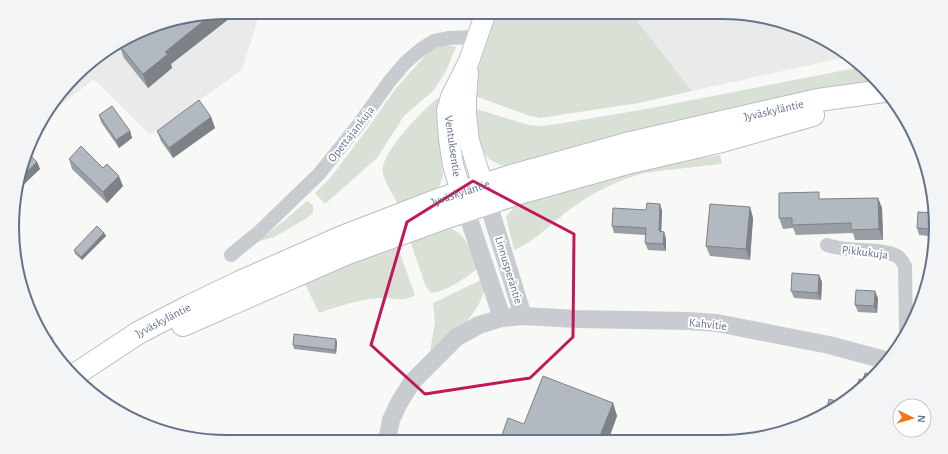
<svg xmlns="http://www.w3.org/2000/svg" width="948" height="454" viewBox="0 0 948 454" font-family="'Alegreya Sans',sans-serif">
<rect width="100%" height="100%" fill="#f8f9f6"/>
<g fill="#e9eae9">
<polygon points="227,12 260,12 242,70 150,135 94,79 48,115 46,113 96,57 158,23"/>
<polygon points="634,12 721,12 803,28 846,57 692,91 635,18"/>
</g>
<g fill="#d9e1d7">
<polygon points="497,12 634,12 635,18 692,91 639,103 540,118 530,116 472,95 480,63"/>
<polygon points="443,44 456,47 446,71 434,90 404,116 377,158 325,204 315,193 330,178 368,128 396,88 415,67 431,49"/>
<polygon points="861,67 873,75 876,80 573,149 515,166 500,165 489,159 481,149 476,130 473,108 529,125 542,126 557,124 646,109"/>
<path d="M438,98l7,3 -6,37 4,37 -3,10 -5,7 -37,13c-4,-10 -12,-20 -15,-31 -5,-19 40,-64 55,-76z"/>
<path d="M720,155l2,9c-25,3 -51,5 -76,9 -24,5 -50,18 -70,32 -19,13 -41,37 -62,45l-8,-33 12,-15 113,-33z"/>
<polygon points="307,201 313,205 313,213 307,218 274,237 257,242 286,219"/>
<path d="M442,228c3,0 7,0 9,1 16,5 22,27 26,40 -13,10 -29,22 -46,24l-5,-6 -17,-49z"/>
<path d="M396,242l19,53c-8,6 -20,4 -30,3 -22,0 -46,8 -66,15l-14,-29z"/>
<path d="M481,280l4,7c-8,33 -30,44 -55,64l5,-29 -2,-19z"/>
<polygon points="34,323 55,338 49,343"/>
</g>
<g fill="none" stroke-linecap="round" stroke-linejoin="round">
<g stroke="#bcc0c6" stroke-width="22">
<g id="secondary">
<polyline points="468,72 466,100 466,115 469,141 488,201"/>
<polyline points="466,208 453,165 449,139 447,111 451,97 469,61 486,12"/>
</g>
</g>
<g stroke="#babdc1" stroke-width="24">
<g id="trunk">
<polyline points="183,325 348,253 450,216 516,194 631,162 722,141 813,115"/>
<path id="s1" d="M73,376l65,-43 52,-27 50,-24 102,-45 96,-37 70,-23 118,-33 192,-44 66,-9"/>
</g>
</g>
<g stroke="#c8cbd0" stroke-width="14">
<path d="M827,245c21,8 52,2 70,11 4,2 6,7 8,10l1,67"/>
<polyline points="231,255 259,232 319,174 359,124 389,82 405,63 420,50 434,41 448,38 478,37"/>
</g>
<g stroke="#c8cbd0" stroke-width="18">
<polyline points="488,203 523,316"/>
<polyline points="466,210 502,318"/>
<polyline points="387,441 391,420 399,403 412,382 457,337 479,325 502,318 523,316 577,319 688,321 717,323 829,345 889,361"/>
</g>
<use href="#secondary" stroke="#fff" stroke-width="20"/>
<use href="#trunk" stroke="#fff" stroke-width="22"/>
</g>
<g fill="#9a9fa6">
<polygon points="325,12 332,12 331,15"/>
<polygon points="230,18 171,64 172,68 148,88 124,58 119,45"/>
<polygon points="99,115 130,131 132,138 119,148 101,122"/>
<polygon points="211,117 215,128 173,158 161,141 157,131"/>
<polygon points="26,158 37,162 40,169 22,186 17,182"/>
<polygon points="69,159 123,186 107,203 72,169"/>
<polygon points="878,198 882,208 883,240 855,240 853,233 796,235 793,228 783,229 779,218 821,199"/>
<polygon points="660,204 662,211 661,231 664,232 666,239 666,251 648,250 645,243 645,235 614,233 612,226"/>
<polygon points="750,207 753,218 750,260 710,256 706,246"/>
<polygon points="936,227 931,253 928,246 929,236 919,235 917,228"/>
<polygon points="104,233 106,236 82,260 75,254 74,250"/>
<polygon points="819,275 822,282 821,300 794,298 791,291"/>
<polygon points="878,298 877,313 858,312 855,305"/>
<polygon points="336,339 337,343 336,354 294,349 293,345"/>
<polygon points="613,403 617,416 608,441 504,441 502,435 524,424"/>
</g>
<g fill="#7d8287">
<polygon points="228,12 230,18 171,64 172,68 148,88 143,74 165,52 212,14"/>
<polygon points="211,117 215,128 173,158 169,148"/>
<polygon points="130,131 132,138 119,148 116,140"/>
<polygon points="37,162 40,169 22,186 19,179"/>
<polygon points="119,176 123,186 107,203 103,192"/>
<polygon points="878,198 882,208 883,240 879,229"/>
<polygon points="660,204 662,211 661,239 659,231"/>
<polygon points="750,207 753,218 750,260 746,249"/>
<polygon points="664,232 666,239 666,251 663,244"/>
<polygon points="104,233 106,236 82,260 81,257"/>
<polygon points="819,275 822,282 821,300 818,293"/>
<polygon points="875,291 878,298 877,313 874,306"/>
<polygon points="336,339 337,343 336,354 335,350"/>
<polygon points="613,403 617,416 608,441 598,441"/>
</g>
<g fill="#b3b9c1" stroke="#7d8287">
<polygon points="212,14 165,52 168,54 143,74 119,45 123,42 158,23"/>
<polygon points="199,100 211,117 169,148 157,131"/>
<polygon points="112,106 130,131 116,140 99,115"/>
<polygon points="81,146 103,168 107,164 119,176 103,192 69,159"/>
<polygon points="30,155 37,162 19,179 19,178 26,158"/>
<polygon points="819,192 819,199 878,198 879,229 851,230 851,223 792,225 792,218 779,218 779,193"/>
<polygon points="647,203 660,204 659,231 664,232 663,244 645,243 646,228 612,226 613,208 646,210"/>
<polygon points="710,204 750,207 746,249 706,246"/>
<polygon points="918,212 933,213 936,227 932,246 928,246 930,229 917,228"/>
<polygon points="97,226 104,233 81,257 74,250"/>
<polygon points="792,273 819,275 818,293 791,291"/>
<polygon points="856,290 875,291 874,306 855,305"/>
<polygon points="294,334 336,339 335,350 293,345"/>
<polygon points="865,373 874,375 855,394 859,379 863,380"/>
<polygon points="543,376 613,403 598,441 517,441 502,435 508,418 524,424"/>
<polygon points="829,399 843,403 826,412"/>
</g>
<path fill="none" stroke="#c2185b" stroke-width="3" stroke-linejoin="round" d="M473,181l101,53 -1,103 -43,41 -105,16 -54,-49 36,-123z"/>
<g text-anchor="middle" stroke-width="4" stroke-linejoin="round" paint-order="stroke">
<g font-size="12" fill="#65738a" stroke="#fff">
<text dy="4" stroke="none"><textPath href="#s1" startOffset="754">Jyväskyläntie</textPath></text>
<text transform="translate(351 134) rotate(-52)" y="4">Opettajankuja</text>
<text transform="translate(453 146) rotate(82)" y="4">Ventuksentie</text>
<text dy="4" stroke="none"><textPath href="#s1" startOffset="430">Jyväskyläntie</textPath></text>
<text transform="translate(865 252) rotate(7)" y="4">Pikkukuja</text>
<text transform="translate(509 270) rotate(73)" y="4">Linnusperäntie</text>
<text dy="4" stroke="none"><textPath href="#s1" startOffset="106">Jyväskyläntie</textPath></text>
<text transform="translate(708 324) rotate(6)" y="4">Kahvitie</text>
</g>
</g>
<path d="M0 0H948V454H0ZM227 19H721A208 208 0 0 1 929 227V227A208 208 0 0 1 721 435H227A208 208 0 0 1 19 227V227A208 208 0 0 1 227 19Z" fill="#f3f4f6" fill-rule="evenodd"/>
<path fill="none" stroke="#65738a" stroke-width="2" d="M227 19H721A208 208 0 0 1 929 227V227A208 208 0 0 1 721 435H227A208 208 0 0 1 19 227V227A208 208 0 0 1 227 19Z"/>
<g transform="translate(912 418) rotate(95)"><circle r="19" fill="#ffffff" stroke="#c1c7d0"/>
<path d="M0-3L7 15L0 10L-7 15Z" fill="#f3761c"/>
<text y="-6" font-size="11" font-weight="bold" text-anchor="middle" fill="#65738a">N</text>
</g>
</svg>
